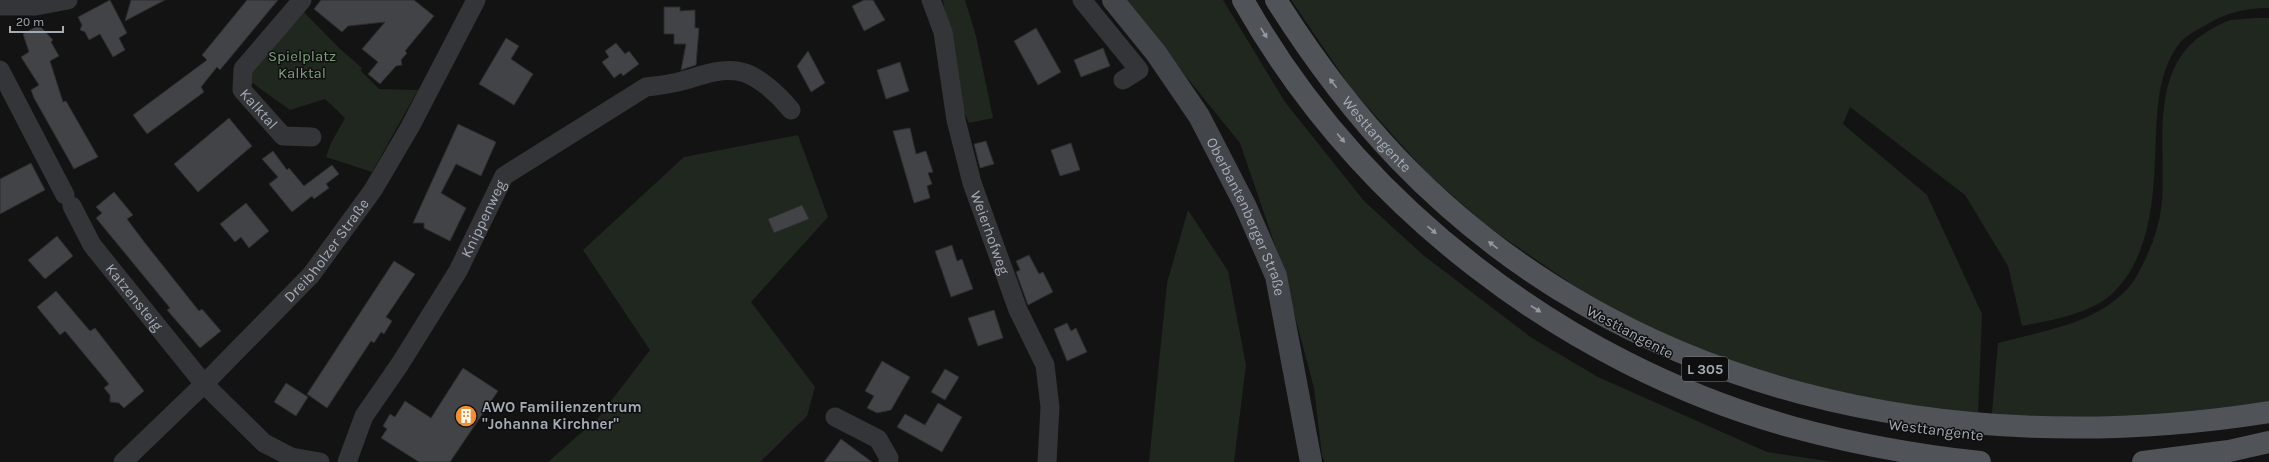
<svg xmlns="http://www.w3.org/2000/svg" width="2269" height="462" viewBox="0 0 2269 462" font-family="Karla,sans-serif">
<rect width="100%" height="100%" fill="#131314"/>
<g fill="#1f271f">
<polygon points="943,0 965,0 976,36 993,118 969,123 960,104"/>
<polygon points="1124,0 1223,0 1285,102 1364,201 1423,255 1532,338 1598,377 1767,452 1834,462 1325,462 1322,456 1314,388 1280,260 1240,143"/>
<path d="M1291,0h978v8c-24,0 -43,5 -63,17 -9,5 -21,11 -27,19 -20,27 -21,58 -23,90 -2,54 -2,116 -41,157 -22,23 -64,29 -93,35l-14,-60 -43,-71 -115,-88 -7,17 84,71 55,119 -4,101 -4,9 -250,-57 -116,-58 -121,-83 -60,-53 -74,-82z"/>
<polygon points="300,8 339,48 362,68 361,71 379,89 418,90 372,172 326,157 331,143 345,118 325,99 290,110 244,77"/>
<path d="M2255,18h14v385l-37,8 -241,13 7,-81c46,-13 97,-18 131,-56 6,-6 10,-16 14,-23 10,-20 17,-41 19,-63 4,-56 -13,-129 40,-166 9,-6 19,-12 29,-15 8,-1 16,-1 24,-2z"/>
<polygon points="798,135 828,217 751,302 815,387 807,416 760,462 548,462 598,418 650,350 583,250 684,157"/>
<polygon points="1188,210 1228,271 1246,365 1234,462 1149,462 1167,283"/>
</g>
<g fill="#424347" stroke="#2d2d30">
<polygon points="110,0 127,33 119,38 125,50 113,57 100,34 89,40 85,32 80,30 82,25 78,17"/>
<polygon points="131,0 165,0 125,21"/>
<polygon points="247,0 278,0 220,70 217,67 201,87 204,92 147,134 133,115 207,60 202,55"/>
<polygon points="321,0 414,0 434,16 405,51 407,53 401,60 402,65 396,66 380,84 368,74 378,62 362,49 385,22 348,26 342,32 314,9"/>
<polygon points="864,0 873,0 885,20 864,31 852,6"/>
<polygon points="664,7 680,7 680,11 695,10 695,28 699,28 696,65 681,70 686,44 674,44 674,34 664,34"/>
<polygon points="39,25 53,40 51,42 59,56 50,61 63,102 66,101 98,157 74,169 34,98 31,90 39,85 21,57 29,52 23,34"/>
<polygon points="1036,28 1061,72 1038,85 1014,41"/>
<polygon points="506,38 519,46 511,59 533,74 514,105 479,84"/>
<polygon points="616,43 625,54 629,51 639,64 623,76 621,73 614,78 602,62 609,57 605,51"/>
<polygon points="1103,48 1110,66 1081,77 1074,60"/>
<polygon points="808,51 825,83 811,92 797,66"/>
<polygon points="900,62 909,91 886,99 877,70"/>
<polygon points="229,118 252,146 198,192 174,164"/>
<polygon points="458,124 496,142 481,176 456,164 441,193 466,208 450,241 424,228 424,223 413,223"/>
<polygon points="910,128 916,154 926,151 933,172 928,173 932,184 927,186 930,198 914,203 893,131"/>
<polygon points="986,141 994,164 980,168 974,144"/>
<polygon points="1071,143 1080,170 1060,176 1051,150"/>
<polygon points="273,151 287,170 289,168 304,186 332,165 339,174 326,184 329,188 314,199 312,196 292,212 269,184 278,177 262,159"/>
<polygon points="31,163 45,190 0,214 0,179"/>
<polygon points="114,192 133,215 127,219 145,243 199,311 202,309 221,331 200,348 167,310 170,308 96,218 102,213 96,207"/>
<polygon points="246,203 269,231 249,248 241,237 235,242 220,224"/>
<polygon points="802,205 809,219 774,233 768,219"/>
<polygon points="57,236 73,256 45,279 28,260"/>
<polygon points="952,245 957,261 962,259 973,289 951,297 935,251"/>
<polygon points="1029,255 1039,274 1043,272 1053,292 1028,305 1016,272 1020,270 1016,261"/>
<polygon points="394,261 415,274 386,317 392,321 384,334 381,332 374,343 371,341 327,408 307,394"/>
<polygon points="56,291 90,331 95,328 144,391 124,408 119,403 110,402 110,395 104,388 109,384 65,331 60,335 37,307"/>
<polygon points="994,310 1003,338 978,346 968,318"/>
<polygon points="1067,323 1071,331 1076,328 1087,352 1067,361 1054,329"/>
<polygon points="882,361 910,377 891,410 877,413 867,408 874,396 865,391"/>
<polygon points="463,368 498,391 450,462 419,462 381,438 387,429 383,426 390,414 395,417 405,401 431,418"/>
<polygon points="945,369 959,377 945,400 931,392"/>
<polygon points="286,383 308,397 296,416 274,402"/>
<polygon points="938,403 962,417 942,452 897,427 905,414 925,425"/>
<polygon points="841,439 872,462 824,462"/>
</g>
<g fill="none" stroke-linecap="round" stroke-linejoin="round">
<g stroke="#343539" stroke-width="19">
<path id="s1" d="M302,0l-59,69 -1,21 41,46 29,1"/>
<path id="s2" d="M931,0l12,32 13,88 16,63 46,127 27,55 5,42 -3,55"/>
<polyline points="1082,0 1139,70 1123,80"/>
<polyline points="0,6 36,6 68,0"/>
<polyline points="0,70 65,195"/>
<path id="s3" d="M72,206l20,39 112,139 60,59 27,14 29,5"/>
<polyline points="835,417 878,439 889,458 888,462"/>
<path id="s4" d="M123,462l81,-78 107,-109 62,-85 37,-63 66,-127"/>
<path id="s5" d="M347,462l17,-46 36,-52 58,-93 46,-95 142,-89c9,-1 18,-2 27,-4 21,-4 42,-15 64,-12 19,2 42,24 54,39"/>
</g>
<path stroke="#424549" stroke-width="22" id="s6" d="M1113,0l43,53 43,63 46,89 31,71 35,186"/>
<g stroke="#505358" stroke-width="22">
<path d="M1243,0c116,206 322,364 549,427 62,17 124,28 188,35"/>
<path id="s7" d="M1276,0c36,57 76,111 123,160 226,235 554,302 870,252"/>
<polyline points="2143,462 2229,451 2269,442"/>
</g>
</g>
<defs><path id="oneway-solid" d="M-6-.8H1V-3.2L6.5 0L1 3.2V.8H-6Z"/></defs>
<g fill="#939aa2">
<use href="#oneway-solid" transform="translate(1264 33) rotate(58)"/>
<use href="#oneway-solid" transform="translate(1333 83) rotate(-128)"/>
<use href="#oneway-solid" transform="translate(1341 138) rotate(49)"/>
<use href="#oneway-solid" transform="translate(1432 230) rotate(41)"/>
<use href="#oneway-solid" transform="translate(1493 245) rotate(-142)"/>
<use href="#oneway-solid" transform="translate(1536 309) rotate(33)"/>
</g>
<defs>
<g id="building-disc" transform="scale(1.15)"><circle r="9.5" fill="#f0902f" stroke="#0e0e0f"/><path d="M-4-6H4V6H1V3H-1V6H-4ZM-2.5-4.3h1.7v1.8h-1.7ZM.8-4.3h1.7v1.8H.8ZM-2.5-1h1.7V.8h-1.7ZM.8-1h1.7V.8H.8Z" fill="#fff"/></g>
</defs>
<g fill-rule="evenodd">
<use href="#building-disc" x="466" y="416"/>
</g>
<g text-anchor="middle" stroke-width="3" stroke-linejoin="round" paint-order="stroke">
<rect fill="#0e0e0f" stroke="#777d83" stroke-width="1" x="1682" y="357" width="46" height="24" rx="3"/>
<g font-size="14" font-weight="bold" fill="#a4acb5">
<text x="1705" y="374">L 305</text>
</g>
<g font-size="15" fill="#7fa07b" stroke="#0e0e0f">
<text x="302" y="61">Spielplatz<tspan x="302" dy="17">Kalktal</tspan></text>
</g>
<g font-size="15" fill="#a4acb5" stroke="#0e0e0f">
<text dy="5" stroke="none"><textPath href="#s1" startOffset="137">Kalktal</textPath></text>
<text dy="5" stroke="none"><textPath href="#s7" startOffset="168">Westtangente</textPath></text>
<text dy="5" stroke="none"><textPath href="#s6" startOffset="256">Oberbantenberger Straße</textPath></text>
<text dy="5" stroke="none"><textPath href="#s5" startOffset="280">Knippenweg</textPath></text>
<text dy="5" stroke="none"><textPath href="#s2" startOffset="241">Weierhofweg</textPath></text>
<text dy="5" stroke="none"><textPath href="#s4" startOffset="294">Dreibholzer Straße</textPath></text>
<text dy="5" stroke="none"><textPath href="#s3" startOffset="111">Katzensteig</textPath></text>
<text transform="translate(1630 332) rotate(28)" y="5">Westtangente</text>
<text transform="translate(1936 430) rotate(7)" y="5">Westtangente</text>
</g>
<g font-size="15" font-weight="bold" fill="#a4acb5" stroke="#0e0e0f" text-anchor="start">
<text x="482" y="412">AWO Familienzentrum<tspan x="482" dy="17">"Johanna Kirchner"</tspan></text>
</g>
</g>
<path d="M10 26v6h53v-6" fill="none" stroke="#a4acb5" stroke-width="2"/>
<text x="16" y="26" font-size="12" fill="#a4acb5" stroke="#0e0e0f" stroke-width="3" paint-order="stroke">20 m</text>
</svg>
